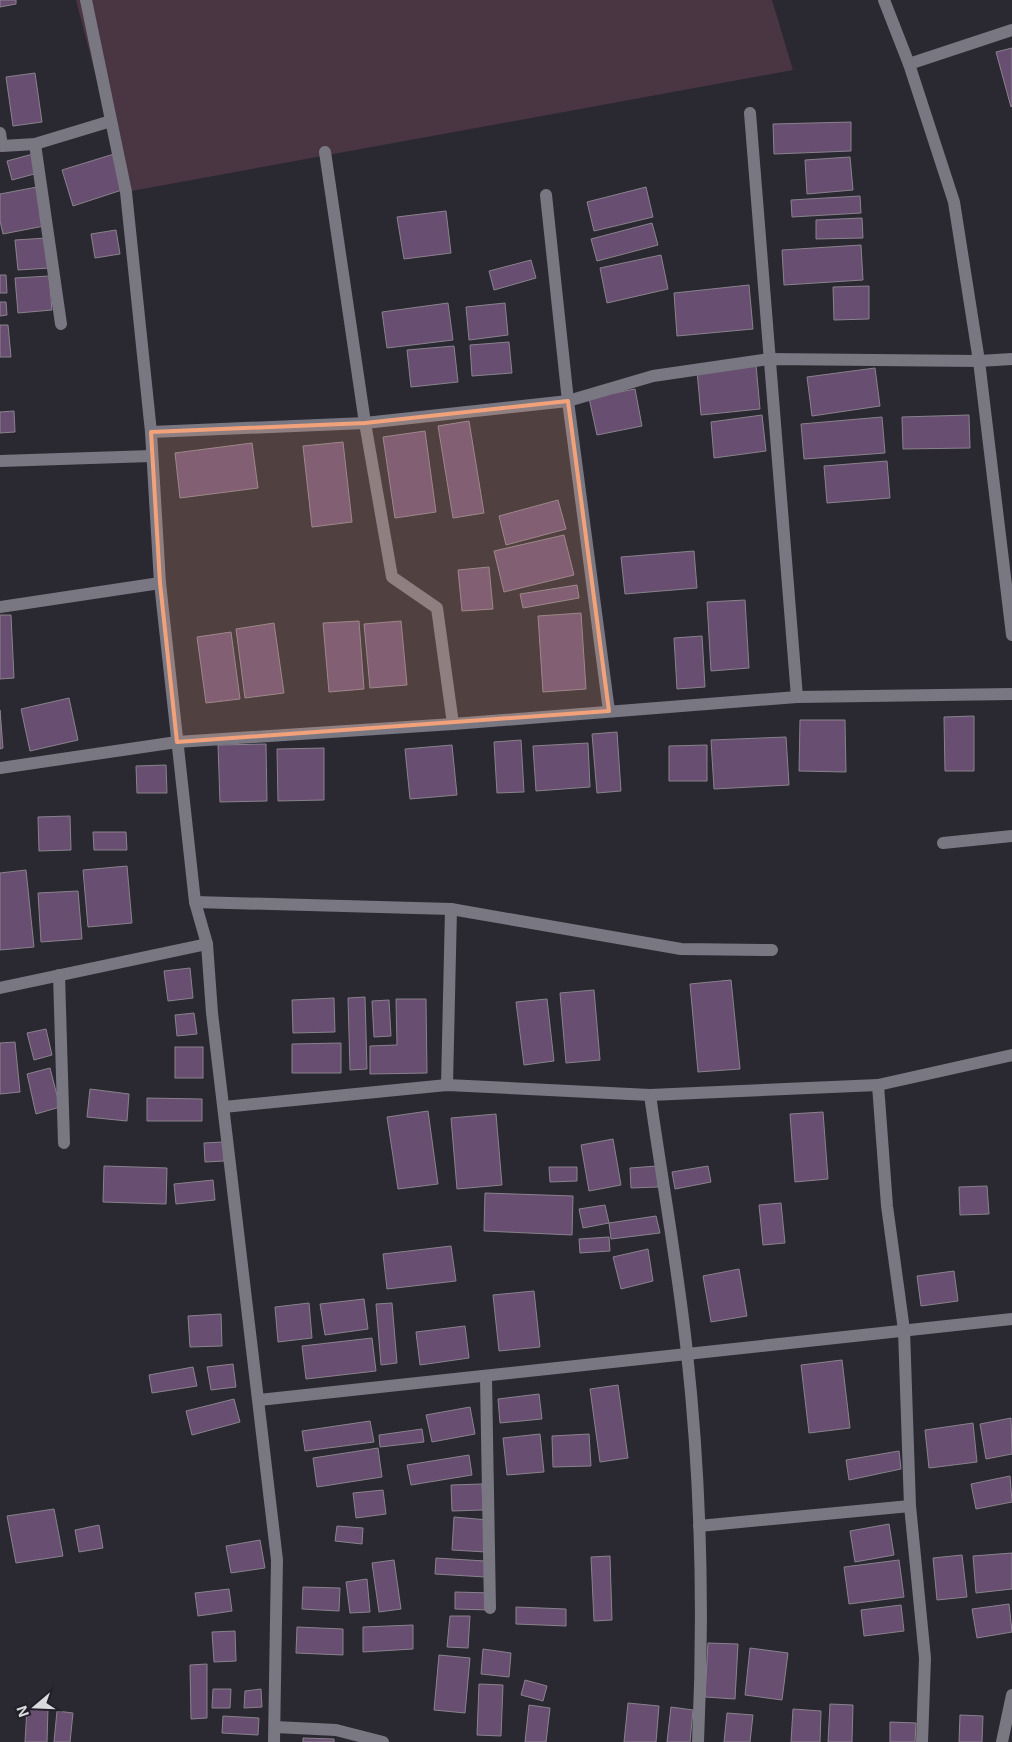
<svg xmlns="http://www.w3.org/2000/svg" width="1012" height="1742" viewBox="0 0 1012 1742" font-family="Inter,sans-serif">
<rect width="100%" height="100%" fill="#2a2931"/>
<polygon fill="#4a3543" points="76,0 772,0 793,70 126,192"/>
<g fill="#684f71" stroke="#89828c">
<polygon points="0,0 16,0 16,4 0,7"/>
<polygon points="1012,48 1012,106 1011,107 996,52"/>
<polygon points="35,73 42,122 13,126 6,77"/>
<polygon points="851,122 851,151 774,154 773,124"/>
<polygon points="33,154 38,173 12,180 7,161"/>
<polygon points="114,154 125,189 73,206 62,170"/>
<polygon points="850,157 853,190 807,194 805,160"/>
<polygon points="37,187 44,226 3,234 0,221 0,194"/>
<polygon points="646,187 653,217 594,231 587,202"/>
<polygon points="860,196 861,213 792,217 791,200"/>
<polygon points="446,211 451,253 404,259 397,217"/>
<polygon points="862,218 863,238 816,239 816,220"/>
<polygon points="652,223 658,245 597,261 591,239"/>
<polygon points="116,230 120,254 95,258 91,234"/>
<polygon points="47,238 50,268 18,270 15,240"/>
<polygon points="861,245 863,280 784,285 782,250"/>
<polygon points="661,255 668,289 607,303 600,268"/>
<polygon points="531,260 536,278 494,290 489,271"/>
<polygon points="0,275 6,275 7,293 0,293"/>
<polygon points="49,276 52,310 18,313 15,278"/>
<polygon points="749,285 753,329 677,336 674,293"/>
<polygon points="869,286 869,319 834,320 833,287"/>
<polygon points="0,302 6,302 7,315 0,316"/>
<polygon points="448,303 453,340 387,348 382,312"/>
<polygon points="505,303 508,335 469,340 466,307"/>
<polygon points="0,325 8,325 11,357 0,357"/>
<polygon points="509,342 512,373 472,376 470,345"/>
<polygon points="454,346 458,382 411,387 407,350"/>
<polygon points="756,365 760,409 701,415 697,371"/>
<polygon points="875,368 880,406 812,416 807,377"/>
<polygon points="635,389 642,426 597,435 589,398"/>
<polygon points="14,411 15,432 0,433 0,412"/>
<polygon points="762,415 766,451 714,458 711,422"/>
<polygon points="969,415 970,448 903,449 902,417"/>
<polygon points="882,417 885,453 804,459 801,424"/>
<polygon points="469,421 484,513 453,518 438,426"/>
<polygon points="425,431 436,512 395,518 383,437"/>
<polygon points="343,442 352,522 312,527 303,446"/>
<polygon points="252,443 258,488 180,498 175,453"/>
<polygon points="887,461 890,498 827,503 824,466"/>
<polygon points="558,500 566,529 506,545 499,516"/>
<polygon points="564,535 574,575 504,592 494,551"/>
<polygon points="694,551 697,588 625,594 621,557"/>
<polygon points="489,567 493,609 462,611 458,570"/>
<polygon points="577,585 579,598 523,608 520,594"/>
<polygon points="745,600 749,668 711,671 707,602"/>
<polygon points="581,613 586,689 543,692 538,616"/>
<polygon points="0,615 11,615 14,678 0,679"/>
<polygon points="359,621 364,689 329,692 323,623"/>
<polygon points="401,621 407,685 370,688 364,624"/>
<polygon points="274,623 284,693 245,698 236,629"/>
<polygon points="231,632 240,699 206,703 197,637"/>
<polygon points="702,636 705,687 677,689 674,638"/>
<polygon points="69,698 78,740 30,751 21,709"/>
<polygon points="0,710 3,748 0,749"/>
<polygon points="974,716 974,771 945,771 944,717"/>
<polygon points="800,720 845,720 846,772 799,771"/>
<polygon points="617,732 621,791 597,793 592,734"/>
<polygon points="786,737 789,785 714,789 711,740"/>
<polygon points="521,740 524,792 497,793 494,742"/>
<polygon points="588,743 590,787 536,791 533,746"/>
<polygon points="266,744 267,801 220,802 218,745"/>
<polygon points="452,745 457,795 410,799 405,749"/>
<polygon points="707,745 707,781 669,781 669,746"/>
<polygon points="324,748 324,800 278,801 277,749"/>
<polygon points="166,765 167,793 137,793 136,766"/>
<polygon points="70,816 71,850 39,851 38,817"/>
<polygon points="93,832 126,832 127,850 94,850"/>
<polygon points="127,866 132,923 88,927 83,870"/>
<polygon points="26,870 34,947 0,950 0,873"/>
<polygon points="78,891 82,939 41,942 38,893"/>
<polygon points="190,968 193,998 168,1001 164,971"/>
<polygon points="731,980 740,1069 698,1072 690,984"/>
<polygon points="594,990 600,1060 566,1063 560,993"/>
<polygon points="365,997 367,1069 350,1070 348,998"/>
<polygon points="334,998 335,1032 293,1033 292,1000"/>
<polygon points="396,999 426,999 427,1073 370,1074 370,1046 397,1045"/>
<polygon points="547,999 554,1061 524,1065 516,1002"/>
<polygon points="389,1000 391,1036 374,1037 372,1001"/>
<polygon points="194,1013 197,1034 177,1036 175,1015"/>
<polygon points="46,1029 52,1055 34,1060 27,1033"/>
<polygon points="15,1042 20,1092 0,1094 0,1043"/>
<polygon points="341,1043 341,1073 292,1073 292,1044"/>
<rect x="175" y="1047" width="28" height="31"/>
<polygon points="50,1068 60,1107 36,1114 27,1074"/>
<polygon points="90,1089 129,1094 127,1121 87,1117"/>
<polygon points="147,1098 202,1099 202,1121 147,1121"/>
<polygon points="428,1111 438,1184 398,1189 387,1117"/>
<polygon points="823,1112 828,1179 795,1182 790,1114"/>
<polygon points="496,1114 502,1185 457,1189 451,1118"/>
<polygon points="613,1139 621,1185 589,1191 581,1145"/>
<polygon points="223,1142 224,1161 205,1162 204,1143"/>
<polygon points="104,1166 167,1168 166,1204 103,1202"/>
<polygon points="657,1166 658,1187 631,1188 630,1168"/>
<polygon points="708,1166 711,1182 675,1189 672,1172"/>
<polygon points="549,1167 577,1167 577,1181 550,1182"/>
<polygon points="213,1180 215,1200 176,1204 174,1184"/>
<polygon points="987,1186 989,1214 960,1215 959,1187"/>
<polygon points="485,1193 573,1196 572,1235 484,1231"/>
<polygon points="781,1203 785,1243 763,1245 759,1205"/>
<polygon points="605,1205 609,1223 583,1228 579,1209"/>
<polygon points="656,1216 660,1233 611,1239 609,1223"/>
<polygon points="609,1237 610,1251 580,1253 579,1239"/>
<polygon points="451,1246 456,1281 387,1289 383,1254"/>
<polygon points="648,1249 653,1281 621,1289 613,1257"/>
<polygon points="739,1269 747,1316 711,1322 703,1276"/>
<polygon points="954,1271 958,1301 921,1306 917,1276"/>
<polygon points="534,1291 540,1347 499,1351 493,1295"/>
<polygon points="364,1299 368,1329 325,1335 320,1304"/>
<polygon points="309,1303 312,1338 278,1342 275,1307"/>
<polygon points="392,1303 397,1363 381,1365 376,1304"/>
<polygon points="221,1314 222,1346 190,1347 188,1316"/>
<polygon points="465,1326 469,1358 420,1365 416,1332"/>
<polygon points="372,1338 376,1371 306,1379 302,1346"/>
<polygon points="842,1360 850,1428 809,1433 801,1365"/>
<polygon points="233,1364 236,1387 211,1390 207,1367"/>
<polygon points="193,1367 197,1386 152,1393 149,1375"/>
<polygon points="618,1385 628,1458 600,1462 590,1389"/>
<polygon points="539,1394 542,1419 500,1423 498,1399"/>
<polygon points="234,1399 240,1422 192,1435 186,1411"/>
<polygon points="470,1407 475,1434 432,1442 426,1415"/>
<polygon points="1011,1418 1012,1454 986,1459 980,1424"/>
<polygon points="370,1421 374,1442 305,1451 302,1431"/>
<polygon points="973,1423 977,1462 929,1468 925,1430"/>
<polygon points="422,1429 424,1442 380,1447 379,1435"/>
<polygon points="540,1434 544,1472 507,1475 503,1438"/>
<polygon points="589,1434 591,1466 553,1467 552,1436"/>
<polygon points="378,1448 382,1477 317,1487 313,1458"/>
<polygon points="899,1451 901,1469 849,1480 846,1460"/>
<polygon points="469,1455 472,1475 411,1485 407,1465"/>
<polygon points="1010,1476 1012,1502 976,1509 971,1484"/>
<polygon points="482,1484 483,1510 452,1511 451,1485"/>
<polygon points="383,1490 386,1514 356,1518 353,1493"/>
<polygon points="54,1509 63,1556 16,1563 7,1516"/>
<polygon points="454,1517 488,1520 486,1552 452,1550"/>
<polygon points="889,1524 894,1555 855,1562 850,1531"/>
<polygon points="99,1525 103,1548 79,1552 75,1530"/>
<polygon points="337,1526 363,1528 362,1544 335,1541"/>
<polygon points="260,1540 265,1568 231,1573 226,1546"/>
<polygon points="1012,1553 1012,1589 976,1593 973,1556"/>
<polygon points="962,1555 967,1597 937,1600 933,1558"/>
<polygon points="610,1556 612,1620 594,1621 591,1557"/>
<polygon points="436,1558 485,1561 485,1577 435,1574"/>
<polygon points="394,1560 401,1609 379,1612 372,1563"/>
<polygon points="899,1560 904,1597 849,1604 844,1567"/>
<polygon points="367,1579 370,1612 350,1613 346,1582"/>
<polygon points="303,1587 340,1588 339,1611 302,1609"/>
<polygon points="229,1589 232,1611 198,1616 195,1593"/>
<polygon points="455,1592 492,1593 490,1610 455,1609"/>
<polygon points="1009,1604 1012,1632 977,1638 972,1609"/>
<polygon points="901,1605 904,1631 864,1636 861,1610"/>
<polygon points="516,1607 566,1609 566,1626 516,1624"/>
<polygon points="450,1616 470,1616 468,1648 447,1647"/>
<polygon points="413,1625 413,1649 363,1652 363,1627"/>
<polygon points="297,1627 343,1629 343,1655 296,1653"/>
<polygon points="235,1631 236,1661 214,1662 212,1632"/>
<polygon points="708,1643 738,1644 735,1699 705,1697"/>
<polygon points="750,1648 788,1653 782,1700 745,1695"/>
<polygon points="483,1649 511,1653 509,1677 481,1674"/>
<polygon points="439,1655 470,1658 465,1713 434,1710"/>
<polygon points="207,1664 207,1718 191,1719 190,1665"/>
<polygon points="525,1680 547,1686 543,1701 521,1695"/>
<polygon points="479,1684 503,1685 501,1736 477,1735"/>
<polygon points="213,1689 231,1689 230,1708 212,1708"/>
<polygon points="261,1689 262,1707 244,1708 245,1691"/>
<polygon points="628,1703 659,1706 656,1742 624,1742"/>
<polygon points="830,1704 853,1705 852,1742 828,1742"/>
<polygon points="529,1705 550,1708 546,1742 525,1742"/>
<polygon points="671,1707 693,1710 690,1742 667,1742"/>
<polygon points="27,1708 48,1708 47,1742 25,1742"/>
<polygon points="793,1709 821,1711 820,1742 791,1742"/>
<polygon points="57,1711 73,1713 70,1742 54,1742"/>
<polygon points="727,1713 753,1715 750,1742 724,1742"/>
<polygon points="960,1715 983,1716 982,1742 959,1742"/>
<polygon points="223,1716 259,1718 258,1735 222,1733"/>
<polygon points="890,1722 916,1723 915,1742 890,1742"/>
<polygon points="303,1738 334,1739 334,1742 303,1742"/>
</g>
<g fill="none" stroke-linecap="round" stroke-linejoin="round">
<g stroke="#797782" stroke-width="12">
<polyline points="86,0 126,192 151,432 160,583 195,902 207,944 212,1013 277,1560 274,1742"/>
<polyline points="884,0 909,64 954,202 979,361 1012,635"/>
<polyline points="909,64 1012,30"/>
<polyline points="750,113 797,697"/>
<polyline points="0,133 2,146 35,144 111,121"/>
<polyline points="35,144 61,324"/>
<polyline points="325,152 365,423 392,577 437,608 453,724 797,697 1012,694"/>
<polyline points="546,195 568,401 609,711"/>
<polyline points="151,432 365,423 568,401 653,376 769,359 979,361 1012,359"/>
<polyline points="0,461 151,456"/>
<polyline points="0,607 160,583"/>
<polyline points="0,768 177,742 453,724"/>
<polyline points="943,843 1012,836"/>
<polyline points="195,902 451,909 681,949 772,950"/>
<polyline points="59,975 64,1143"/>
<polyline points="0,988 207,944"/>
<polyline points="447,1085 451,909"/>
<polyline points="878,1085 887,1206 904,1330 910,1506 925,1658 922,1742"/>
<path d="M650,1095c12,86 28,172 37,258 14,129 17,260 11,389"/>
<polyline points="224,1107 447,1085 650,1095 878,1085 1012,1055"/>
<polyline points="486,1378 490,1608"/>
<path d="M259,1400c251,-25 502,-56 753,-81"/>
<polyline points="699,1526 910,1506"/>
<polyline points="275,1727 336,1730 383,1742"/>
<polyline points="1002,1742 1012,1695"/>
</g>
</g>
<path fill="#f1a27b" fill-opacity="0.2" stroke="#f1a27b" stroke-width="4" stroke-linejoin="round" d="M568,401l41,310 -432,31 -17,-159 -9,-151 214,-9z"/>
<g transform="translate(35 1707) rotate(251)" stroke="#211f27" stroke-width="4" paint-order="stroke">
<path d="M0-4L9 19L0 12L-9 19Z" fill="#dad9de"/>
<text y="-8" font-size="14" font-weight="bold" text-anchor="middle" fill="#dad9de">N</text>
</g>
</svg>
